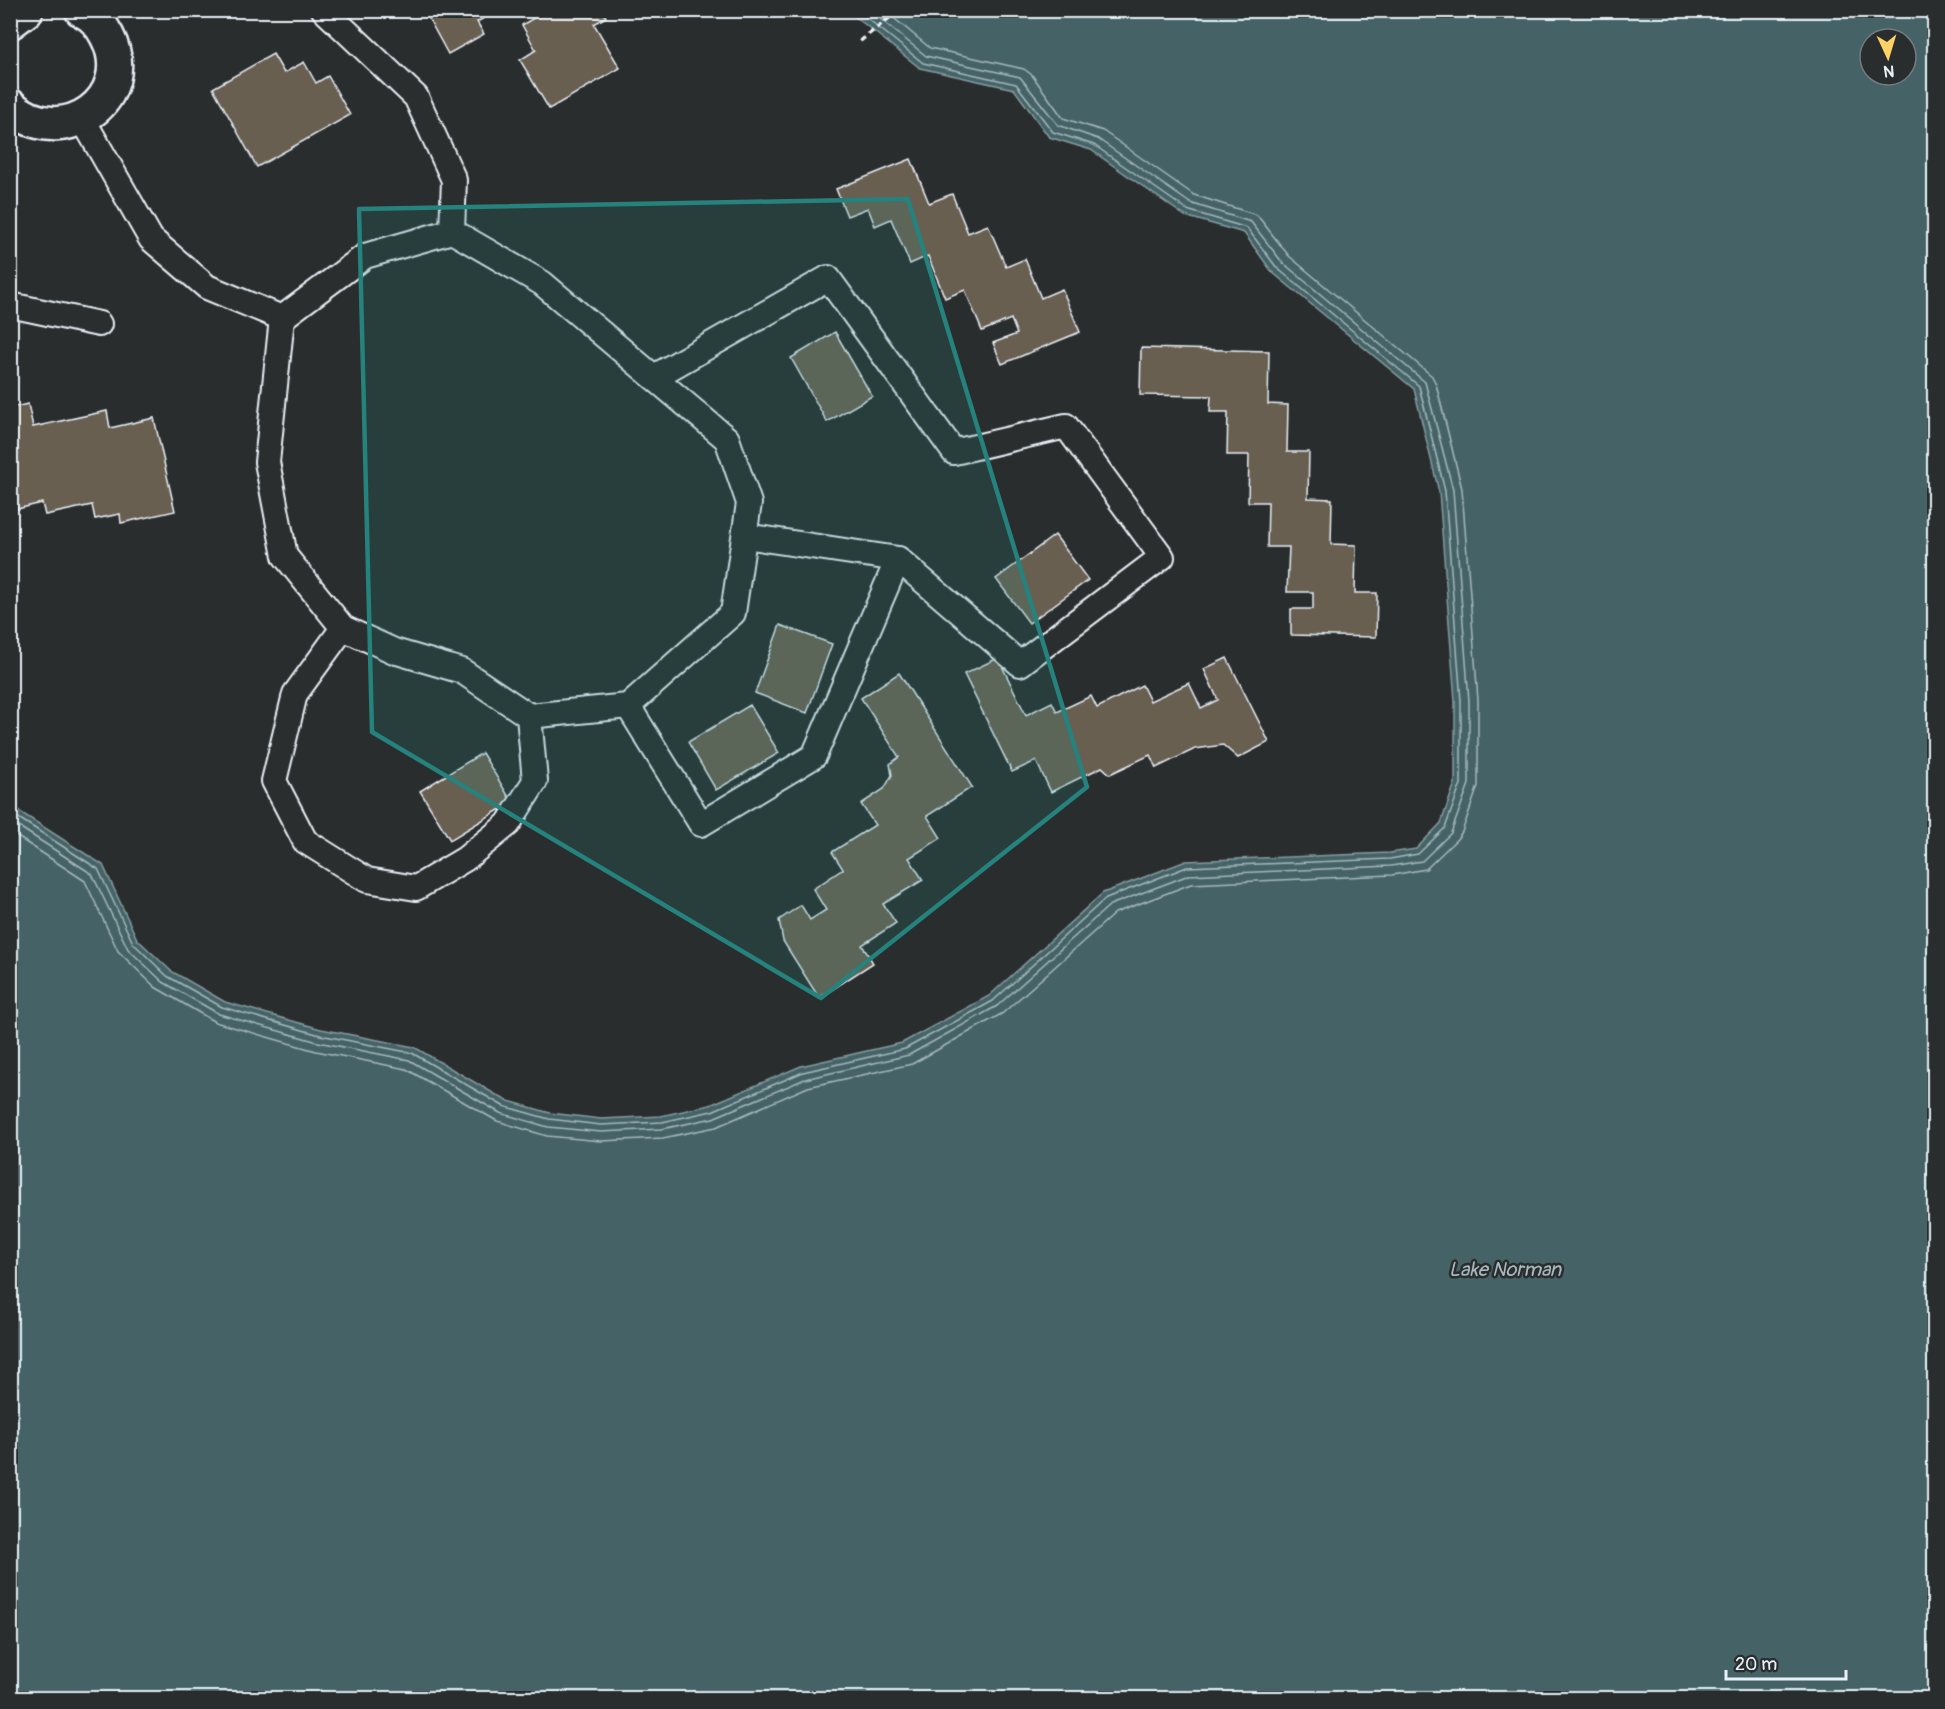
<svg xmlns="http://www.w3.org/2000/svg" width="1945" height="1709" viewBox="0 0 1945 1709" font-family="Pangolin,sans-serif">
<rect width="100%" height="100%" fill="#2a2d2e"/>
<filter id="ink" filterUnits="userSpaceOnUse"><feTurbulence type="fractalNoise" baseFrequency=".0167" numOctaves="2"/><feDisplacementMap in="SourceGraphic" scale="12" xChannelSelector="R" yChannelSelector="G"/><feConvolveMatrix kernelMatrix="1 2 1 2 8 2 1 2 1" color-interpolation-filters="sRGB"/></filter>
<g filter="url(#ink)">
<path fill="#456366" stroke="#869ca0" stroke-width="1.5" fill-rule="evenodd" d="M848,11h1086v1687h-1923v-904l9,18 83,53 34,74 34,32 54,31 96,27 93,18 91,53 45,13 51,6 60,-3 49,-11 91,-39 101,-23 87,-47 114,-103 83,-32 204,-8 26,-4 25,-26 14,-40v-82l-16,-209 -25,-103 -142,-117 -28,-39 -59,-17 -94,-66 -42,-13 -35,-48 -94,-21zM1870,39h36v36h-36z"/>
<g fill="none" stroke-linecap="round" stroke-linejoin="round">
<g stroke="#a7b8be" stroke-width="1.5">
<polyline points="10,807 17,817 98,869 133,943 167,976 222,1007 320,1035 412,1053 503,1106 549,1119 601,1125 662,1122 712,1111 803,1072 905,1049 993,1001 1106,898 1187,867 1390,859 1418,854 1445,828 1461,784 1461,701 1445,491 1419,386 1277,268 1247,228 1187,210 1094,145 1053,132 1016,84 923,63 857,10"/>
<polyline points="10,821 92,874 128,949 163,982 219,1014 318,1042 409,1060 500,1113 548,1127 601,1132 662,1129 713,1118 805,1079 909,1055 997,1006 1110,905 1189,875 1391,866 1422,861 1451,833 1469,784 1469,701 1453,490 1425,382 1282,262 1251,222 1190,203 1098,139 1058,125 1020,77 926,56 869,10"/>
<polyline points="10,832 85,881 118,951 155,987 215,1022 316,1051 406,1069 497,1121 547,1136 601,1141 663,1138 716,1127 808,1087 912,1064 1003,1013 1115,913 1191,884 1392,875 1426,869 1457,839 1462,832 1478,786 1478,700 1462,489 1436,384 1432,376 1289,256 1257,215 1194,195 1103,131 1063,118 1032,75 1024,69 930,48 884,10"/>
</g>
</g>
<g fill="#695f51" stroke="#e8f1f8" stroke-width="1.5">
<polygon points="424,10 498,10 477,22 484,34 448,54"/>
<polygon points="547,10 602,10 606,17 594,24 620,68 549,109 520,60 536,50 522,25"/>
<polygon points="273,54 284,73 304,62 316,83 328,76 350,115 257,167 213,88"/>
<polygon points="911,159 929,203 952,194 968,233 988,225 1006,267 1025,259 1041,298 1062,289 1080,332 1002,364 993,343 1017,334 1011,319 982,331 965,290 945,298 928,256 910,264 891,219 875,226 868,208 847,216 836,189"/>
<polygon points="835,332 872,396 827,422 791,358"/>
<polygon points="1141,348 1269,351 1268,404 1288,405 1287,452 1309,452 1308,498 1332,499 1331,544 1356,545 1355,593 1377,593 1376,637 1291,635 1291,609 1313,609 1313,592 1287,592 1289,547 1267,547 1268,502 1248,502 1249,455 1227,455 1228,412 1210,412 1211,396 1140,395"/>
<polygon points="28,404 33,427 107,411 110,428 154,418 175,511 121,523 120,514 95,519 92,505 45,515 42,503 17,509 14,497 10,498 10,408"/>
<polygon points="1055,535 1088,580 1029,623 996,579"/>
<polygon points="780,625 832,644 807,713 755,693"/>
<polygon points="998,658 1026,715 1052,702 1057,712 1091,696 1097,708 1142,685 1150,701 1189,683 1201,708 1218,700 1204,669 1227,658 1269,742 1238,758 1223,745 1195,749 1156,768 1150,755 1110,774 1102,767 1051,792 1036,761 1012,772 964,674"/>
<polygon points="899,673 972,787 927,816 941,838 909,858 923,880 883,904 896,923 862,945 873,963 819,998 783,941 779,920 801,905 810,920 826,910 813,889 843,869 832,852 875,825 861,804 884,789 892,775 890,764 899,757 861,698"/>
<polygon points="750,705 779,753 716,790 688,742"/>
<polygon points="482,753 512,802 450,840 420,791"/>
</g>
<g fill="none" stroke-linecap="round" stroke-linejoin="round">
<g stroke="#e8f1f8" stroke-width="28">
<g id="service">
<polyline points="82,118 151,239 207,287 282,318 267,462 285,556 343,628 295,694 274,781 305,841 367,880 416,888 465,859 508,824 535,781 529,716 462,671 394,651 343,628"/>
<polyline points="452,231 542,283 727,439 749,503 733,613 628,706 529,716"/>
<polyline points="10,305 99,324"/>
<polyline points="282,318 365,256 452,231 454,180 416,97 324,10"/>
<polyline points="654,377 828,278 954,452 1066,426 1162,557 1020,664 898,559"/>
<polyline points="628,706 701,824 814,756 898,559 745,536"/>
</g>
</g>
<g stroke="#e8f1f8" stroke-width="38">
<g id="minor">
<polyline points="10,22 26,10"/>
<path d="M10,106c53,47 129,-8 97,-70 -5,-10 -14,-21 -25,-26"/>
</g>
</g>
<polyline stroke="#e8f1f8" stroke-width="4" stroke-dasharray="6 4.5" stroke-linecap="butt" points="860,41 899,10"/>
<use href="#service" stroke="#2a2d2e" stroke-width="24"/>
<use href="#minor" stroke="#2a2d2e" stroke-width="33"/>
</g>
</g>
<path fill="#25827c" fill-opacity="0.2" stroke="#25827c" stroke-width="4.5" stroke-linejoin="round" d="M908,199l179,588 -266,211 -449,-266 -13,-523z"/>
<g text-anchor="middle" stroke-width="5" stroke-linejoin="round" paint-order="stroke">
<g font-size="20" font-style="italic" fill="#a7b8be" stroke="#2a2d2e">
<text x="1505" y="1276">Lake Norman</text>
</g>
</g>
<rect width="1945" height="1709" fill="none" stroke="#2a2d2e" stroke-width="36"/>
<rect x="18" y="18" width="1909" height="1673" fill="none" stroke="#e8f1f8" stroke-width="2" filter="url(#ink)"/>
<g transform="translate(1888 57) rotate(176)"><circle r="28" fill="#2a2d2e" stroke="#767b7f" stroke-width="1.5"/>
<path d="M0-4.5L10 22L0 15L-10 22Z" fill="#ffd166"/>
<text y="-9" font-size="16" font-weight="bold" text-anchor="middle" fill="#e8f1f8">N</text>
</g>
<path d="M1726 1670v9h120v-9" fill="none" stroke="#e8f1f8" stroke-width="3"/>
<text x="1735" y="1670" font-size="18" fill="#e8f1f8" stroke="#2a2d2e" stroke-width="4.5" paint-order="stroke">20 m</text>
</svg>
